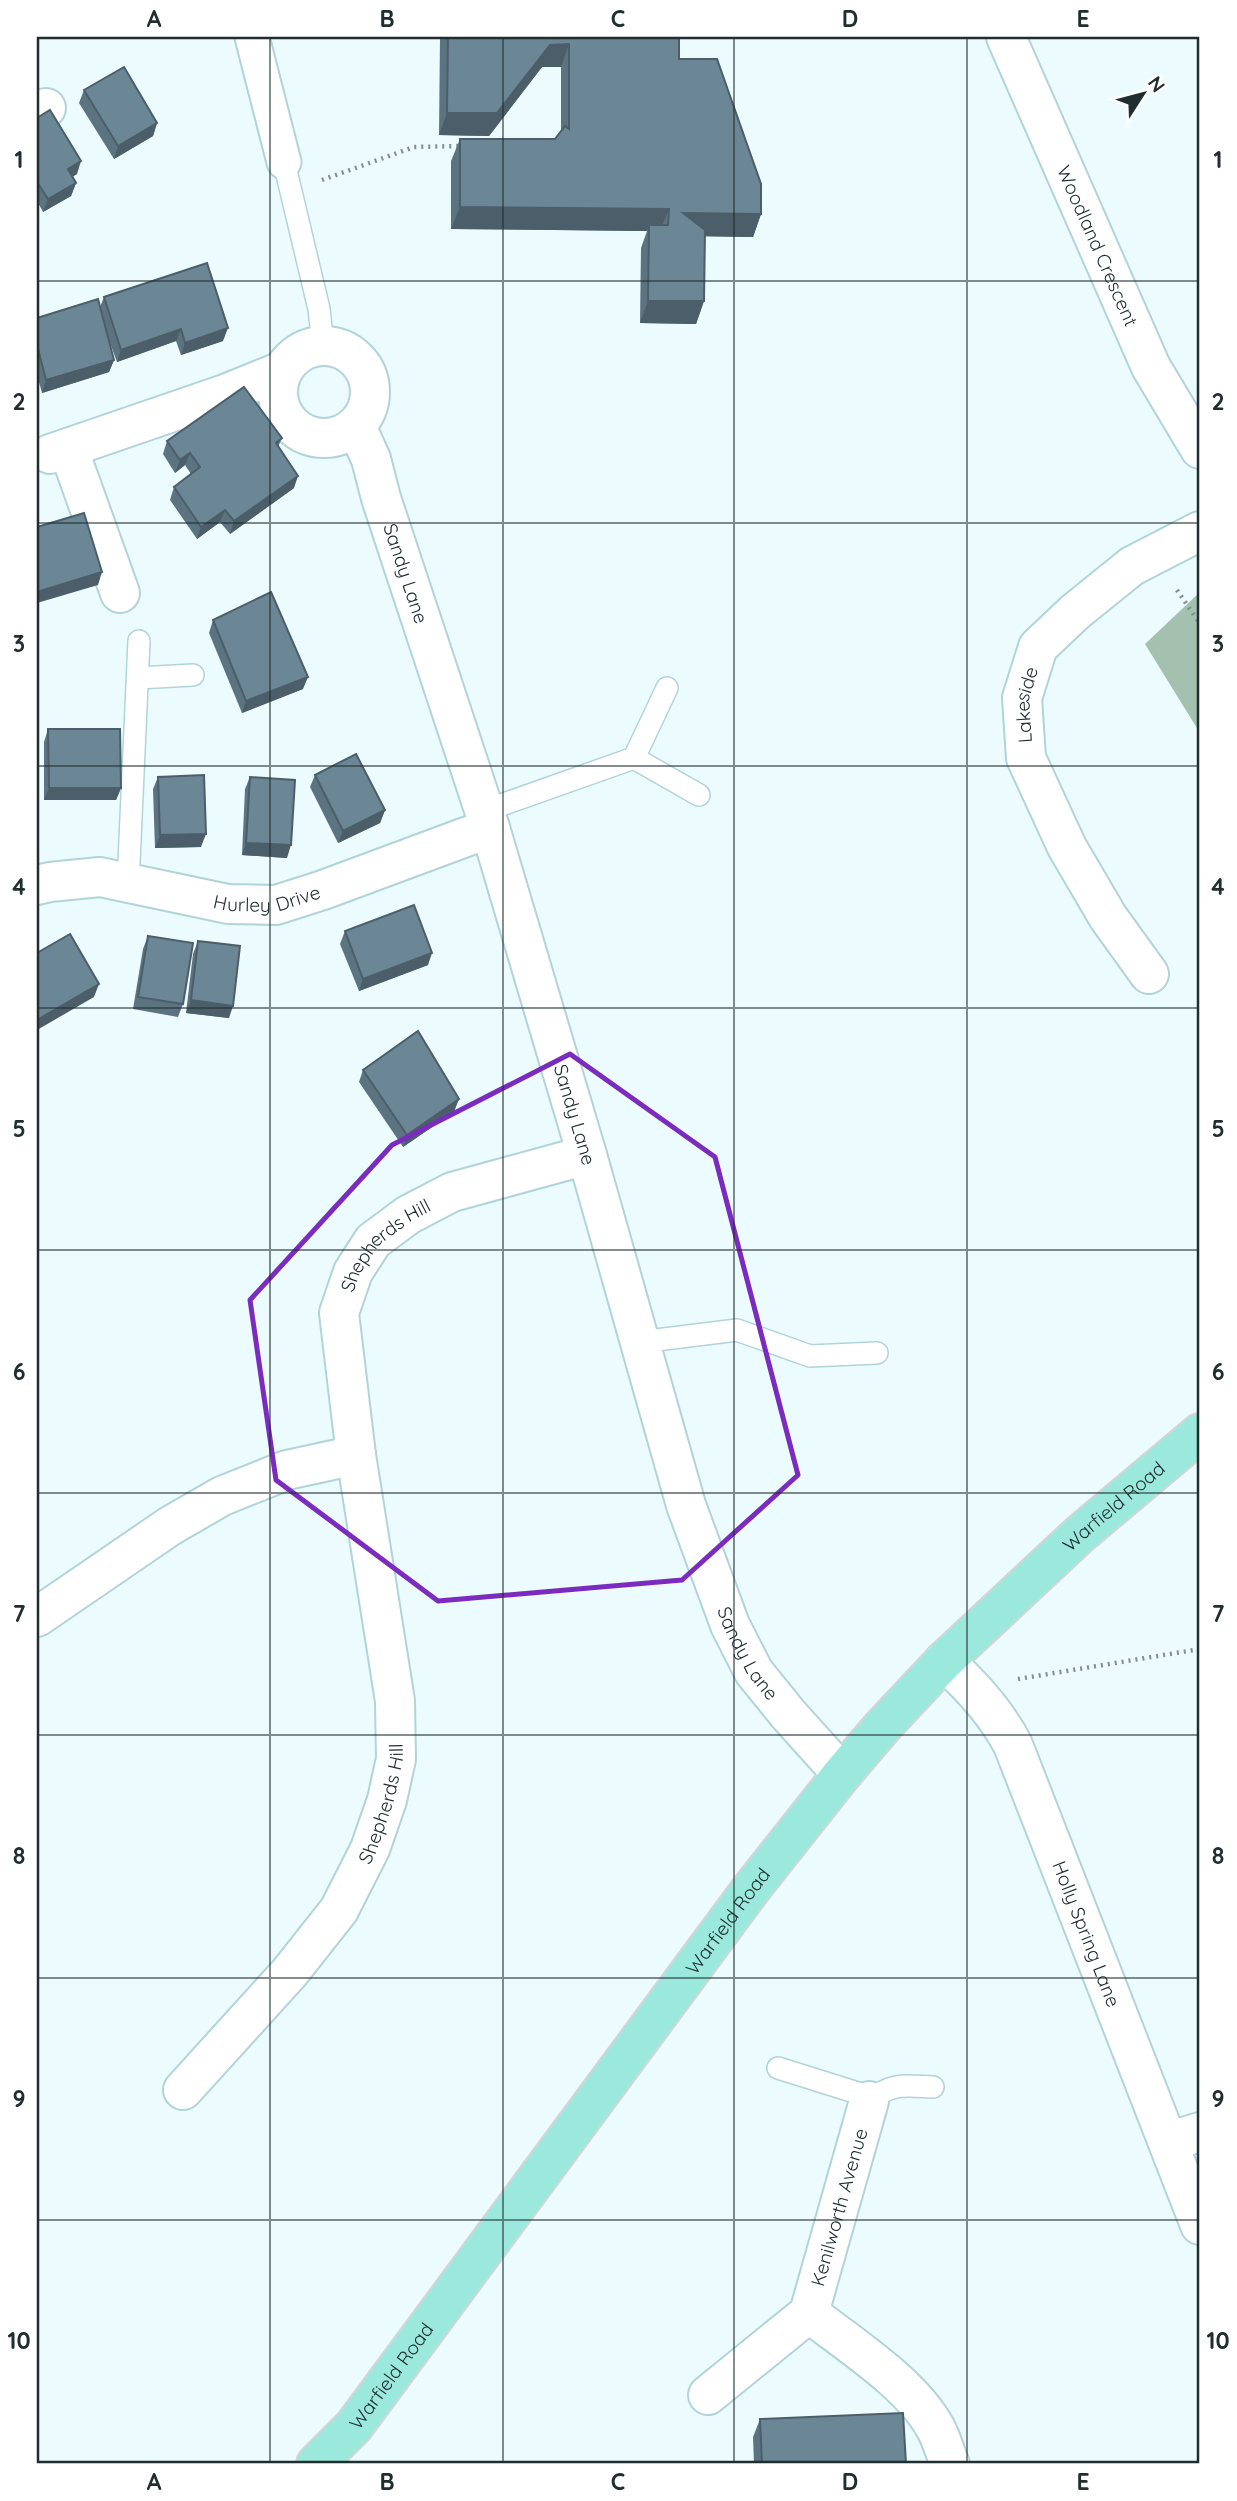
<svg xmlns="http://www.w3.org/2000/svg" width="1237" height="2501" viewBox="0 0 1237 2501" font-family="Quicksand,sans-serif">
<rect width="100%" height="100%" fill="#ecfbfd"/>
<polygon fill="#a3c1ae" points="1200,592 1200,733 1145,644"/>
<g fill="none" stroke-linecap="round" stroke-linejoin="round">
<g stroke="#b0d4d9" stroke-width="24">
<g id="service">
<polyline points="284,162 319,309 323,345"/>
<polyline points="138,678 193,675"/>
<polyline points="634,758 699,795"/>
<polyline points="484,811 634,758 667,688"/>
<polyline points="128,884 139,641"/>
<polyline points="640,1342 737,1330 810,1356 877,1353"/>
<path d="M778,2068l83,26 8,7c23,-19 36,-15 64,-14"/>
</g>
</g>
<g stroke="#b0d4d9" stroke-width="37">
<polyline id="pedestrian" points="252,37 284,162"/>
</g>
<g stroke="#b0d4d9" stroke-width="42">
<g id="minor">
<path id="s1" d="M1006,37l145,330 49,82"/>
<polyline points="37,113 46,108"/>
<circle cx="324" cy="392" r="46"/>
<path id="s2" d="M356,426l15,33 10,39 109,330 97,327 99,350 44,120 24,47 34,42 54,60"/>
<polyline points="68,448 120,593"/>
<polyline points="50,454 225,394 282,371"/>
<path id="s3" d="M37,885l13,-3 50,-5 128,27 48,1 47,-15 167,-62"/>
<path id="s4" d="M1149,974l-41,-57 -41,-70 -41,-89 -4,-60 16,-51 37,-35 57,-46 68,-35"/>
<polyline points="37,1617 170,1526 222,1496 287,1470 356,1455"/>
<path id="s5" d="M183,2090l107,-118 49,-62 31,-61 17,-49 9,-41 -1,-58 -39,-246 -17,-142 14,-41 20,-31 35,-26 44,-23 135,-37"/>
<polyline points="1168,2142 1200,2132"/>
<path d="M809,2313c41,32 103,71 127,116 6,11 9,24 14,35"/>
<path id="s6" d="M708,2395l101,-82 60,-212"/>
</g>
</g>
<g stroke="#b0d4d9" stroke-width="42">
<g id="tertiary">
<path id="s7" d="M944,1661c28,25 52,51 69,84l187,480"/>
</g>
</g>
<g stroke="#d2d5d6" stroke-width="42">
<g id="primary">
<path id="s8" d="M316,2464l38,-38 397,-537 91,-115 41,-48 61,-65 136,-127 120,-101"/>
</g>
</g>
<g stroke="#808f91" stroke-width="4.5" stroke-dasharray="2 5" stroke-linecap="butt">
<polyline points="322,180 414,147 462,146"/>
<polyline points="1177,590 1200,624"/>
<polyline points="1018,1679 1200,1649"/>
</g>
<use href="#service" stroke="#fff" stroke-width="21"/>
<use href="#pedestrian" stroke="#fff" stroke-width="33"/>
<use href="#minor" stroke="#fff" stroke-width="38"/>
<use href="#tertiary" stroke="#fff" stroke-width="38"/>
<use href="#primary" stroke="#9be9dd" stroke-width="38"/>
</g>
<g fill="#5c7481">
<polygon points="440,37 679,37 679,59 761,214 753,237 705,236 704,301 696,324 640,323 641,248 647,231 451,229 451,161 460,139 555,139 561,132 561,67 542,67 489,136 439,135"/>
<polygon points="84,90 157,123 153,136 114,159 79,103"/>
<polygon points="37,118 77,174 72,177 76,183 71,196 43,212 37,201"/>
<polygon points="104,297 223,341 181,355 176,341 117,362 106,332 114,360 109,372 42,393 37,375 37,318 100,307"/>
<polygon points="282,438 278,447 294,488 230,534 220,522 197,539 170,500 174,487 191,474 185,465 175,473 163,454 167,441"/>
<polygon points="213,620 303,689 242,713 209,633"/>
<polygon points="48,729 121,788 116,800 44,800 44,742"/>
<polygon points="315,775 385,810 380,823 338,843 310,787"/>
<polygon points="158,777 201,847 155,848 153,789"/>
<polygon points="250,777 287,858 242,855 245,789"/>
<polygon points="345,931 428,965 359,991 340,944"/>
<polygon points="148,936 183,1004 178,1017 133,1009 143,949"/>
<polygon points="198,941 229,1018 186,1013 193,954"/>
<polygon points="363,1070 454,1112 403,1147 359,1082"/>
<polygon points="760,2419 906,2464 754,2464 753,2437"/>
</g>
<g fill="#4b5e69">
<polygon points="569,44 561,67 542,67 489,136 439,135 447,113 550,45"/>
<polygon points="157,123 153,136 114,159 118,146"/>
<polygon points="81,161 77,174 63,182 68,169"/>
<polygon points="76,183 71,196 43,212 48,199"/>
<polygon points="460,207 669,209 660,231 649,225 647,231 451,229"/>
<polygon points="683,213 761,214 753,237 675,236"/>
<polygon points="648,301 704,301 696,324 640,323"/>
<polygon points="228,328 223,341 181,355 185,343"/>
<polygon points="181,329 176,341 117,362 121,350"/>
<polygon points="114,360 109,372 42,393 46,380"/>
<polygon points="190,453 185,465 175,473 180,460"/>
<polygon points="298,476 294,488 230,534 234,521"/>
<polygon points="225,510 220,522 197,539 201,527"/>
<polygon points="102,572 98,585 37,603 37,592"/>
<polygon points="308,677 303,689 242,713 246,701"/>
<polygon points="49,788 121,788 116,800 44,800"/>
<polygon points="385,810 380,823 338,843 343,831"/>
<polygon points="206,834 201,847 155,848 160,835"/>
<polygon points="246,843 291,845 287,858 242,855"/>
<polygon points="432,953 428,965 359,991 363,979"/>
<polygon points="99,984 94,997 37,1030 37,1020"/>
<polygon points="191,1000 233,1006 229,1018 186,1013"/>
<polygon points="459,1099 454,1112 403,1147 407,1135"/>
</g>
<g fill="#6b8796" stroke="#4b5e69" stroke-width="2">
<polygon points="448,37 679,37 679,59 717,59 761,184 761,214 683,213 705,230 704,301 648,301 649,225 668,225 669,209 460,207 460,139 555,139 565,126 569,129 569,44 550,45 497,113 447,113"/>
<polygon points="124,67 157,123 118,146 84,90"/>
<polygon points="50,110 81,161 68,169 76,183 48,199 39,185 37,187 37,118"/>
<polygon points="207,263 228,328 185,343 181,329 121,350 104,297"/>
<polygon points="98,299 114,360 46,380 37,345 37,318"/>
<polygon points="244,387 282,438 276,443 298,476 234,521 225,510 201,527 174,487 200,467 190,453 180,460 167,441"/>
<polygon points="84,513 102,572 37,592 37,527"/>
<polygon points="271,592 308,677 246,701 213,620"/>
<polygon points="48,729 120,729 121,788 49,788"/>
<polygon points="356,754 385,810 343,831 315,775"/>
<polygon points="204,775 206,834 160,835 158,777"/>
<polygon points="250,777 295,780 291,845 246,843"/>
<polygon points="414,905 432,953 363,979 345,931"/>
<polygon points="70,934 99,984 37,1020 37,953"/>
<polygon points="148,936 193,943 183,1004 138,997"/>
<polygon points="198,941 240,946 233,1006 191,1000"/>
<polygon points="418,1031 459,1099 407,1135 363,1070"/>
<polygon points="903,2413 906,2464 762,2464 760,2419"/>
</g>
<path fill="none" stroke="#7b2cbf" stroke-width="5" stroke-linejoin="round" d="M570,1054l145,103 83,318 -116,105 -244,21 -162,-121 -26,-180 142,-155z"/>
<path fill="none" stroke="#202e30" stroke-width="2" stroke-opacity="0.55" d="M270,37v2427M503,37v2427M734,37v2427M967,37v2427M37,281h1163M37,523h1163M37,766h1163M37,1008h1163M37,1250h1163M37,1493h1163M37,1735h1163M37,1978h1163M37,2220h1163"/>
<g text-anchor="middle" stroke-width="5" stroke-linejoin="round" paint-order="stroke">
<g font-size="19" fill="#202e30" stroke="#fff">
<text dy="7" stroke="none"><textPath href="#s1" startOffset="228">Woodland Crescent</textPath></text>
<text dy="7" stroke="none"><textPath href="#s2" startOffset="156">Sandy Lane</textPath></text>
<text dy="7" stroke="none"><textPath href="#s4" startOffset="303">Lakeside</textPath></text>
<text dy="7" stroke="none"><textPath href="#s3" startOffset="234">Hurley Drive</textPath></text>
<text dy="7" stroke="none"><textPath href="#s2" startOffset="723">Sandy Lane</textPath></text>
<text dy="7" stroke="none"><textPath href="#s5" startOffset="936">Shepherds Hill</textPath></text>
<text dy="7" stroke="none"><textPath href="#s8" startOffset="1250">Warfield Road</textPath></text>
<text dy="7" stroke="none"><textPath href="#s2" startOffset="1290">Sandy Lane</textPath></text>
<text dy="7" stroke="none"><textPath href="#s5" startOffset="354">Shepherds Hill</textPath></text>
<text dy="7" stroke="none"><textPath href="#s8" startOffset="682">Warfield Road</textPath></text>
<text dy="7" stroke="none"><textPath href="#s7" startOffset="312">Holly Spring Lane</textPath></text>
<text dy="7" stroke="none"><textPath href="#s6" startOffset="240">Kenilworth Avenue</textPath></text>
<text dy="7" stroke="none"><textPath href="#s8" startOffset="116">Warfield Road</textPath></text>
</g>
</g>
<rect width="1237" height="2501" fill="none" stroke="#ffffff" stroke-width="77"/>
<g transform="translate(1143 94) rotate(54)" stroke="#ffffff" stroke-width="5" paint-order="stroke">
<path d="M0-5L12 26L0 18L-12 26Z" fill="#202e30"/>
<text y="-10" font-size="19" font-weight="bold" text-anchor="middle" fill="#202e30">N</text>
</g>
<rect x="38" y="38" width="1160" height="2424" fill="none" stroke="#202e30" stroke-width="2.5"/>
<g font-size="23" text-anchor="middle" font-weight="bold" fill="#202e30">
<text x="154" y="27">A</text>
<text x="387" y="27">B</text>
<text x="618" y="27">C</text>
<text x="850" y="27">D</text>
<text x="1083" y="27">E</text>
<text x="19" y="168">1</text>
<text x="1218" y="168">1</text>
<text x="19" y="410">2</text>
<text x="1218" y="410">2</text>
<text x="19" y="652">3</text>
<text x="1218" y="652">3</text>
<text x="19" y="895">4</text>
<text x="1218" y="895">4</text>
<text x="19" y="1137">5</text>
<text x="1218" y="1137">5</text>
<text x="19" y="1380">6</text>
<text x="1218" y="1380">6</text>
<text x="19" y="1622">7</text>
<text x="1218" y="1622">7</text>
<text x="19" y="1864">8</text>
<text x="1218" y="1864">8</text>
<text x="19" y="2107">9</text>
<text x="1218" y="2107">9</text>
<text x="19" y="2349">10</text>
<text x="1218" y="2349">10</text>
<text x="154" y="2490">A</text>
<text x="387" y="2490">B</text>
<text x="618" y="2490">C</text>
<text x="850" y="2490">D</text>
<text x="1083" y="2490">E</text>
</g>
</svg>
